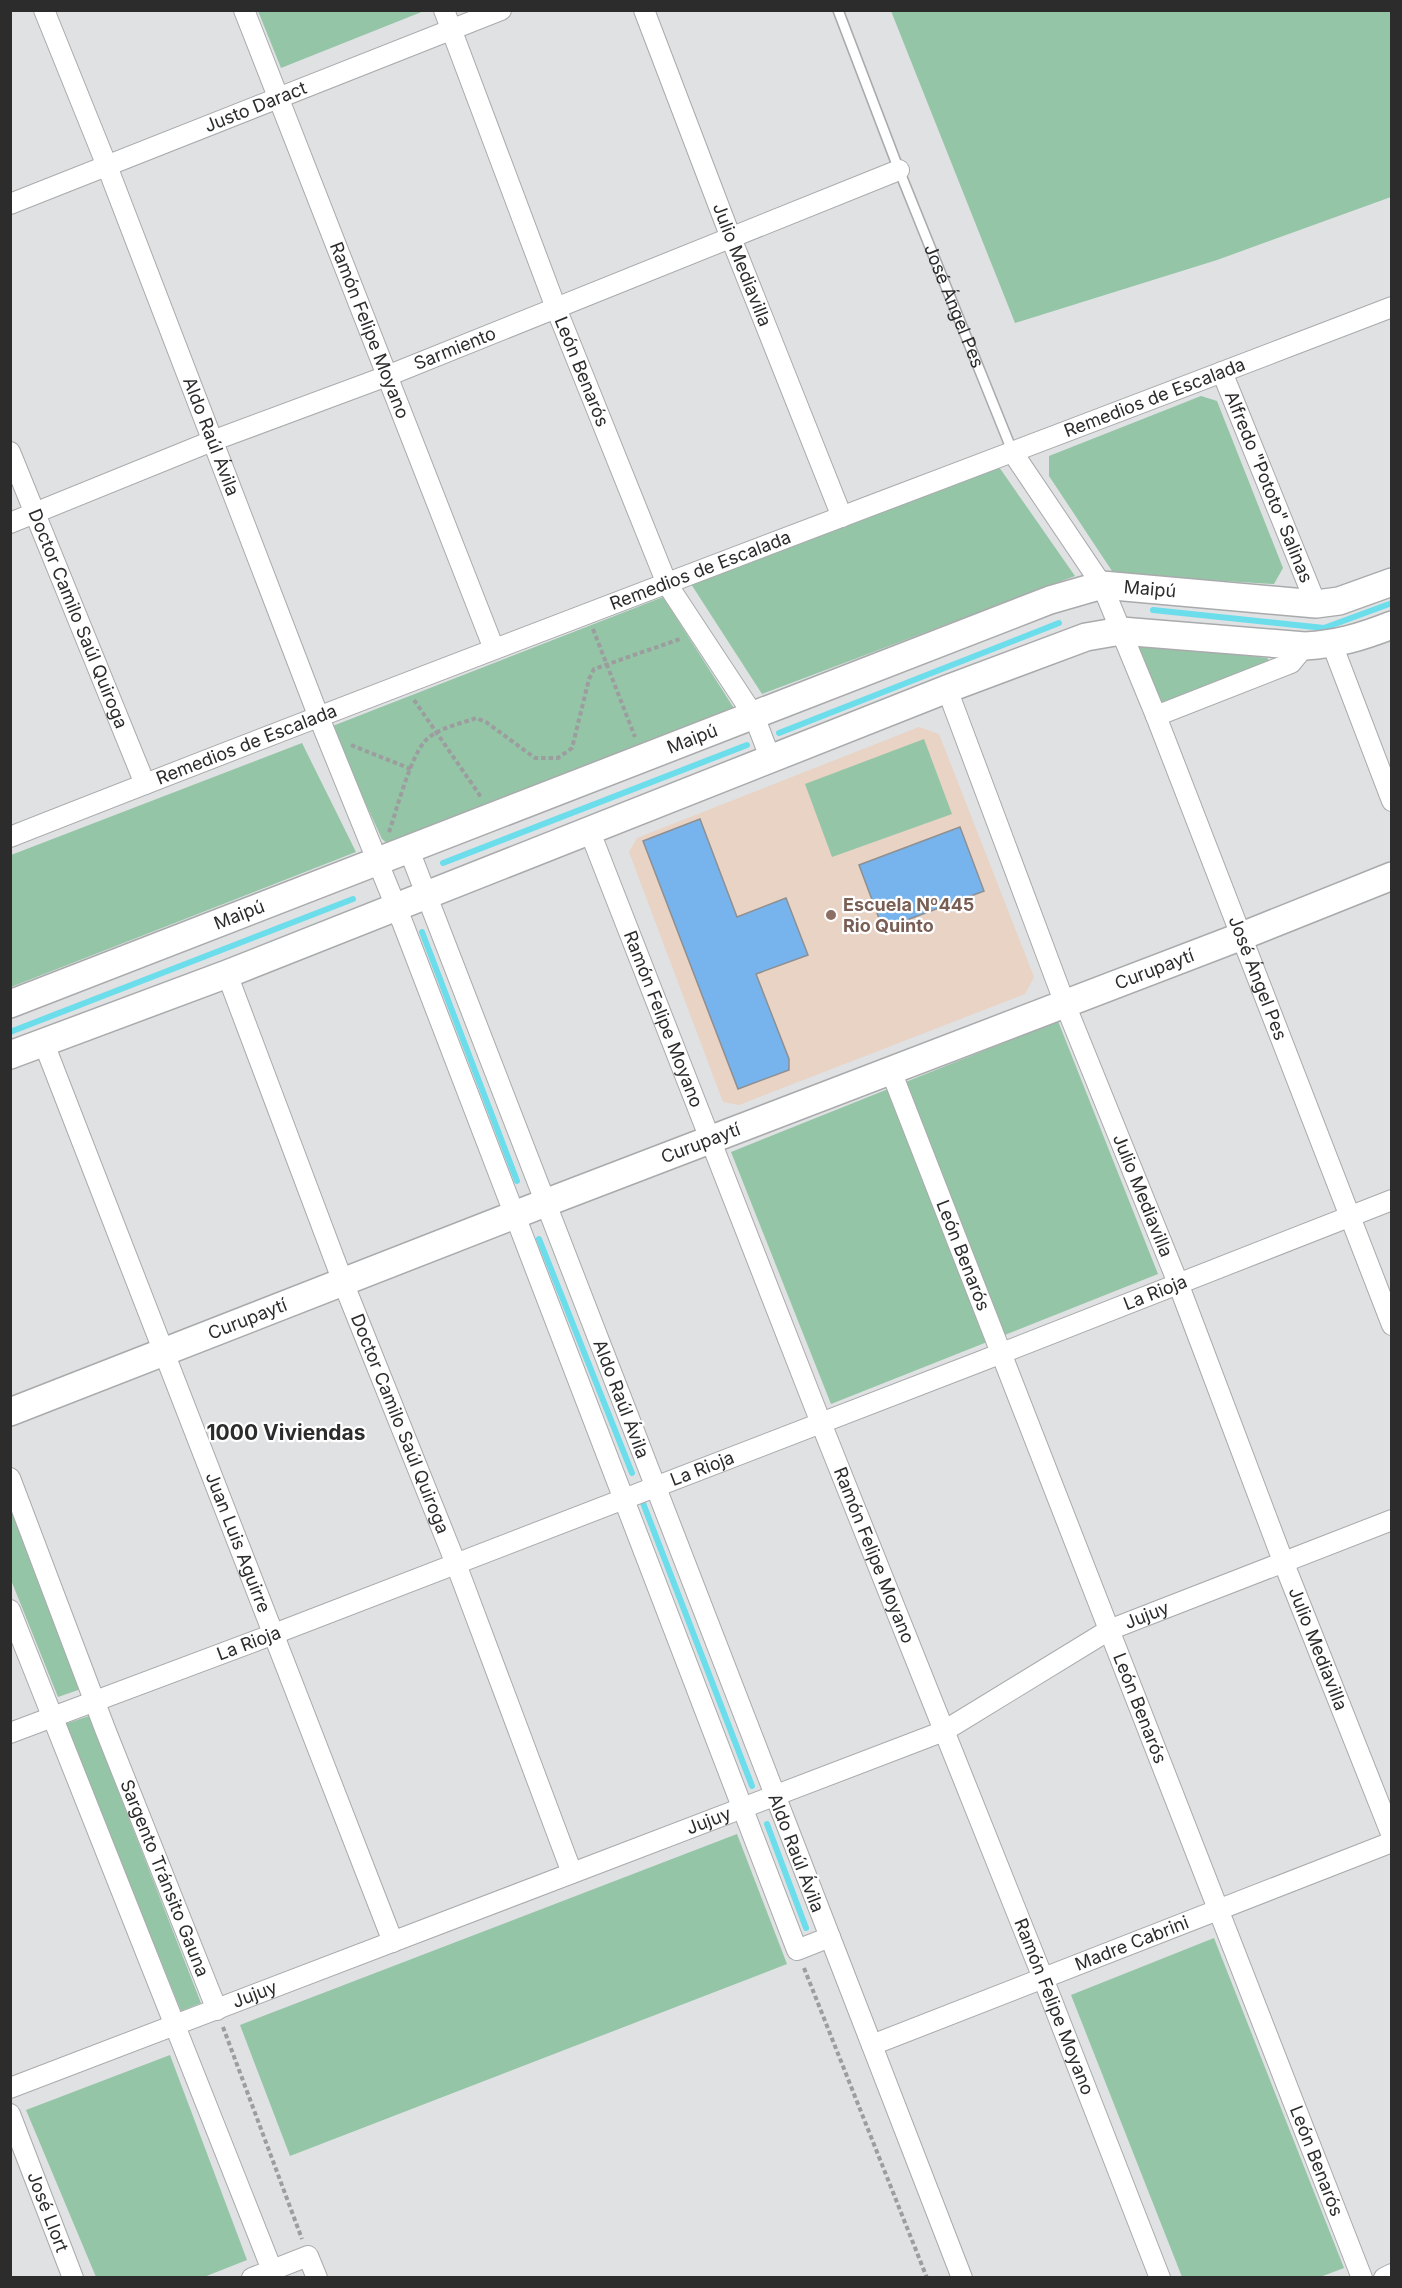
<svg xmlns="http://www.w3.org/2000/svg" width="1402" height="2288" viewBox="0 0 1402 2288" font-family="Inter,sans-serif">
<rect width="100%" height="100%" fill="#e0e1e3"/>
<polygon fill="#e8d3c5" points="919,727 939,734 1034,977 1025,994 739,1105 723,1102 629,852 637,838"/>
<g fill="#95c5a7">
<polygon points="258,11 424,11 281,68"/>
<polygon points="891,11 1391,11 1391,197 1217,260 1015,323"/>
<polygon points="1201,396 1217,401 1283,568 1274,584 1114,574 1049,476 1049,456"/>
<polygon points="999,467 1075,576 762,694 691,584"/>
<polygon points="663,597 737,713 388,844 382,839 330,727"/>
<polygon points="1136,643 1267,658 1272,663 1163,706"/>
<polygon points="924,739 952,814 832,857 805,784"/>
<polygon points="302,743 356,852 11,987 11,855"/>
<polygon points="1058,1021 1158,1274 831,1404 731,1152"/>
<polygon points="10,1508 81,1689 58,1697 11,1580"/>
<polygon points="89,1716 201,2003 181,2011 65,1724"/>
<polygon points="737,1834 787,1964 290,2156 240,2025"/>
<polygon points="1214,1938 1344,2268 1320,2277 1182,2277 1071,1995"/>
<polygon points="170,2055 247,2260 204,2277 96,2277 26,2110"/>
</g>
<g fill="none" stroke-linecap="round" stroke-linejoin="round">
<g stroke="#6cddeb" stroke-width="6">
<polyline points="1153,610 1324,628 1392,603"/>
<polyline points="779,733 1059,623"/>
<polyline points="443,863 747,745"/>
<polyline points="422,932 517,1181"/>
<polyline points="10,1032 353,899"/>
<polyline points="539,1239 632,1473"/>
<polyline points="643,1503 752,1786"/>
<polyline points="767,1824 806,1928"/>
</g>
</g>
<g fill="#77b4ed" stroke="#8e8f91" stroke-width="1.5">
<polygon points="700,819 737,917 786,898 808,955 756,974 789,1059 789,1070 738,1089 643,841"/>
<polygon points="960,827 984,891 883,929 859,865"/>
</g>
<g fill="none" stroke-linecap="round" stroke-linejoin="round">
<g stroke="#a9aaac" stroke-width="12">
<g id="lane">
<path id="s1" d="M838,10l61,160 114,283"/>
</g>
</g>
<g stroke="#a9aaac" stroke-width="22">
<g id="street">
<path id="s2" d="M44,10l63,156 211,549 85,209 394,1026 33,-13 -421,-1087"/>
<path id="s3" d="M244,10l250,639"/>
<path id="s4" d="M444,10l112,298 111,276 87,132 17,44"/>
<path id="s5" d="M644,10l87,228 111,279"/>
<path id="s6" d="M10,204l491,-194"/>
<path id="s7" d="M1222,372l94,232"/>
<path id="s8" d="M10,452l135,332"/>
<path id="s9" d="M1013,453l89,132 54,131 236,609"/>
<path id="s10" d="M10,523l202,-82 175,-65 512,-206"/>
<polyline points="1332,644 1392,801"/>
<path id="s11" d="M947,689l118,315 113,279 105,278 109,275"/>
<polyline points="1156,716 1291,663 1305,646"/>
<path id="s12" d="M590,832l231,591 222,555 117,300"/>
<path id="s13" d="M10,837c459,-181 921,-353 1382,-530"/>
<path id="s14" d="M227,974l116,308 113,282 116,309"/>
<path id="s15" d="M43,1041l350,901"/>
<path id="s16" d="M891,1071l471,1207"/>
<path id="s17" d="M10,1478l95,251 112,281"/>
<polyline points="10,1610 272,2270"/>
<path id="s18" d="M10,1733l264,-99 705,-272 413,-162"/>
<polyline points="830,1937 962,2278"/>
<path id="s19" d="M872,2045l520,-203"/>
<path id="s20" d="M10,2088l934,-357 165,-101 283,-110"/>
<path id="s21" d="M10,2114l63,164"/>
<polyline points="252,2278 308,2256 317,2278"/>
<polyline points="1384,2278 1392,2274"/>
</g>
</g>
<g stroke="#a9aaac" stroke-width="30">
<g id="secondary">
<path id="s22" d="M10,1004l1040,-404 52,-15 214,19 23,-3 53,-19"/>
<path d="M10,1055l217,-81 720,-285 139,-52 35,-6 184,15c33,-2 56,-9 87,-21"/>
<path id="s23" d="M10,1412l535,-209 697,-267 150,-60"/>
</g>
</g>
<g stroke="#9c9d9e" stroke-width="4" stroke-dasharray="4.5 3" stroke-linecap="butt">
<polyline points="593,629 635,737"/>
<polyline points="414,700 481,797"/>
<polyline points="351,745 411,769"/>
<path d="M389,832c8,-23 21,-74 36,-91 12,-13 35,-17 51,-23l10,4 49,36h23l14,-10 17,-69 5,-10 86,-30"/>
<polyline points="804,1968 927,2278"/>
<polyline points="223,2027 302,2239"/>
</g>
<use href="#lane" stroke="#fff" stroke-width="9"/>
<use href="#street" stroke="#fff" stroke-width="20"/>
<use href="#secondary" stroke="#fff" stroke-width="27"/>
</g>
<circle fill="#8d6e63" stroke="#fff" stroke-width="2" cx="831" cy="915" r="6"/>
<g text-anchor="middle" stroke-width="4.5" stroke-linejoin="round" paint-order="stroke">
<g font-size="18" fill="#2c2c2d" stroke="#fff">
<text dy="6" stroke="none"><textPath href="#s6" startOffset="264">Justo Daract</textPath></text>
<text dy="6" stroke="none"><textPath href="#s5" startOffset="273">Julio Mediavilla</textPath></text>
<text dy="6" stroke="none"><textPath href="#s1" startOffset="318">José Ángel Pes</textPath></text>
<text dy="6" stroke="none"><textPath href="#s3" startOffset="344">Ramón Felipe Moyano</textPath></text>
<text dy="6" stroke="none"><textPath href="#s10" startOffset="478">Sarmiento</textPath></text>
<text dy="6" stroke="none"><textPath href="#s4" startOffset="387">León Benarós</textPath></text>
<text dy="6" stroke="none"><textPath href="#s13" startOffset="1226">Remedios de Escalada</textPath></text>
<text dy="6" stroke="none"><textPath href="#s2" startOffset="458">Aldo Raúl Ávila</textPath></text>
<text dy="6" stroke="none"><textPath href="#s7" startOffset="124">Alfredo "Pototo" Salinas</textPath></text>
<text dy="6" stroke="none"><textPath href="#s13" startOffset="740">Remedios de Escalada</textPath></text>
<text dy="6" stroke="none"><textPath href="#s22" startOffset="1218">Maipú</textPath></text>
<text dy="6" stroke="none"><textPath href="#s8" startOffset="180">Doctor Camilo Saúl Quiroga</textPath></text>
<text dy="6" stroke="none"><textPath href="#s22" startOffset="732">Maipú</textPath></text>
<text dy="6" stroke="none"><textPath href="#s13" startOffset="254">Remedios de Escalada</textPath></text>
<text dy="6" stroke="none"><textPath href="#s22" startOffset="246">Maipú</textPath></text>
<text dy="6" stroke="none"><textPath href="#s23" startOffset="1227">Curupaytí</textPath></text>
<text dy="6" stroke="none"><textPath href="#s9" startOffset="582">José Ángel Pes</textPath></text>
<text dy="6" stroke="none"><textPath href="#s12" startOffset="201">Ramón Felipe Moyano</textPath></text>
<text dy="6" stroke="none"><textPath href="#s23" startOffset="741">Curupaytí</textPath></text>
<text dy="6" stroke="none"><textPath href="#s11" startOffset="543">Julio Mediavilla</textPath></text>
<text dy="6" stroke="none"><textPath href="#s16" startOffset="198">León Benarós</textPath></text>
<text dy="6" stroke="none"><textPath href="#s18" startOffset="1227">La Rioja</textPath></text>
<text dy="6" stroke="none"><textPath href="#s23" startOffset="255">Curupaytí</textPath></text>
<text transform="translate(621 1399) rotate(69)" y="6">Aldo Raúl Ávila</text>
<text dy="6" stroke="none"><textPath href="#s14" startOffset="482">Doctor Camilo Saúl Quiroga</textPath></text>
<text dy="6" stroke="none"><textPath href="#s18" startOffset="741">La Rioja</textPath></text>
<text dy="6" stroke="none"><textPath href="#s15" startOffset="538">Juan Luis Aguirre</textPath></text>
<text dy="6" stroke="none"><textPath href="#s12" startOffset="777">Ramón Felipe Moyano</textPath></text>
<text dy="6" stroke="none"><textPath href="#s20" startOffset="1234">Jujuy</textPath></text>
<text dy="6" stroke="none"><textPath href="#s18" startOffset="255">La Rioja</textPath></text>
<text dy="6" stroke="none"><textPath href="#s11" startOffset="1029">Julio Mediavilla</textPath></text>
<text dy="6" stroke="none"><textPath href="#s16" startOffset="684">León Benarós</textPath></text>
<text dy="6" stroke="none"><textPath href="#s20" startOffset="748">Jujuy</textPath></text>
<text transform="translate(796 1853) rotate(69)" y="6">Aldo Raúl Ávila</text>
<text dy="6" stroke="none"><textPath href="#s17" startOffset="429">Sargento Tránsito Gauna</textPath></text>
<text dy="6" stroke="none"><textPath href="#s19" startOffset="279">Madre Cabrini</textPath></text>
<text dy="6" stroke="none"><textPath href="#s20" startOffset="262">Jujuy</textPath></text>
<text dy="6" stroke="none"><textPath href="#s12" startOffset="1263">Ramón Felipe Moyano</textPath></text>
<text dy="6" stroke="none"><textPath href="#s16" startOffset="1170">León Benarós</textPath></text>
<text dy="6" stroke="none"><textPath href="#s21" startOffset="105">José Llort</textPath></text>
</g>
<g font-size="18" font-weight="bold" fill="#785e54" stroke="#fff" text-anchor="start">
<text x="843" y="911">Escuela Nº445<tspan x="843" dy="21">Rio Quinto</tspan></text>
</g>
<g font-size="21" font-weight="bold" fill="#2c2c2d" stroke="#fff">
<text x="286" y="1440">1000 Viviendas</text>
</g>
</g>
<rect width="1402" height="2288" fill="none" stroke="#2c2c2d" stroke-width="24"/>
</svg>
